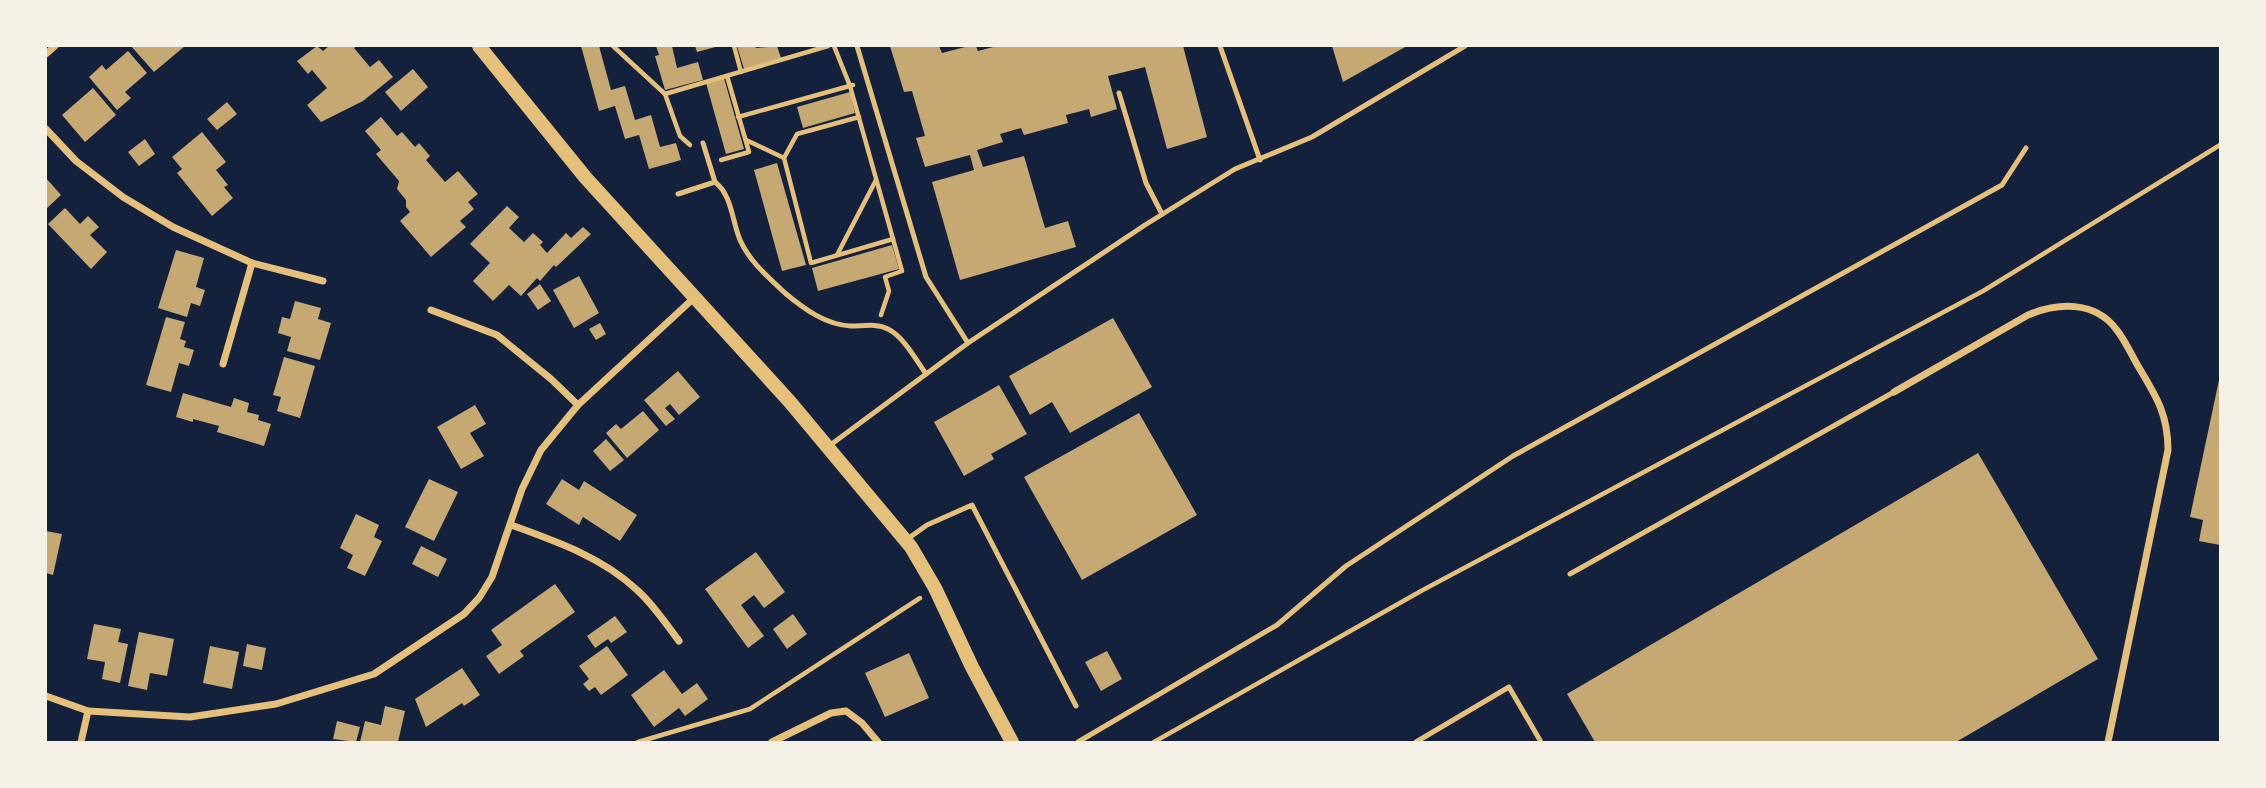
<svg xmlns="http://www.w3.org/2000/svg" width="2266" height="788" viewBox="0 0 2266 788" font-family="Mulish,sans-serif">
<rect width="100%" height="100%" fill="#14213d"/>
<g fill="#c6a872">
<polygon points="131,46 185,46 154,72"/>
<polygon points="317,46 323,51 329,46 357,46 354,48 370,67 379,60 393,77 363,101 321,122 307,105 327,88 312,70 308,74 297,61"/>
<polygon points="581,46 599,46 611,90 625,86 635,120 651,115 660,147 676,143 681,160 649,169 639,135 625,139 615,106 599,111"/>
<polygon points="656,46 672,46 677,68 698,62 703,80 665,90 655,56 659,55"/>
<polygon points="695,46 719,46 697,52"/>
<polygon points="737,46 755,46 756,48 777,46 781,58 744,69"/>
<polygon points="890,46 939,46 942,53 969,46 976,46 978,51 997,46 1183,46 1207,137 1167,149 1145,67 1108,76 1117,109 1091,117 1089,109 1066,115 1068,123 1024,135 1021,128 1000,134 1003,142 977,150 983,167 1024,156 1045,228 1068,221 1076,247 960,280 932,182 974,170 970,155 925,167 916,138 925,136 912,91 904,92"/>
<polygon points="1332,46 1407,46 1343,82"/>
<polygon points="128,51 147,73 125,92 131,98 117,110 89,77 102,65 106,70"/>
<polygon points="413,69 428,87 401,111 385,92"/>
<polygon points="724,78 744,149 726,154 706,83"/>
<polygon points="93,88 116,115 85,142 62,115"/>
<polygon points="850,92 855,113 803,128 797,107"/>
<polygon points="227,102 237,114 217,130 207,119"/>
<polygon points="381,117 397,136 402,132 415,147 419,143 430,156 426,160 445,182 458,171 478,194 468,202 474,209 460,221 466,227 431,257 400,221 410,212 406,207 406,200 397,189 399,181 376,154 381,150 365,131"/>
<polygon points="202,132 226,162 216,170 228,185 224,187 233,198 212,216 177,173 182,169 172,157"/>
<polygon points="145,139 155,154 139,166 128,152"/>
<polygon points="777,163 806,265 782,271 754,170"/>
<polygon points="46,178 61,195 46,209"/>
<polygon points="507,206 519,217 509,228 524,242 533,233 543,242 540,245 547,253 566,233 571,238 583,227 591,234 556,267 554,265 540,281 537,278 521,296 509,285 493,301 473,281 490,263 470,244"/>
<polygon points="65,208 80,224 88,216 99,227 90,235 107,252 91,269 48,224"/>
<polygon points="892,245 899,269 818,291 812,268"/>
<polygon points="176,250 204,258 196,287 205,290 200,306 191,303 187,317 158,308"/>
<polygon points="579,276 599,313 574,328 553,290"/>
<polygon points="540,284 551,301 538,310 527,294"/>
<polygon points="295,301 321,308 318,319 331,323 320,360 287,351 291,337 278,333 282,317 290,319"/>
<polygon points="166,317 185,322 180,339 186,341 184,347 194,350 189,366 179,363 171,392 146,385"/>
<polygon points="1113,318 1152,387 1070,433 1052,402 1030,415 1009,376"/>
<polygon points="600,323 606,334 596,340 589,329"/>
<polygon points="284,357 315,366 300,418 277,411 281,397 273,395"/>
<polygon points="678,371 700,397 679,415 670,404 665,408 675,419 666,426 644,400"/>
<polygon points="2219,380 2220,380 2220,545 2199,541 2203,520 2190,517"/>
<polygon points="999,385 1027,434 991,454 994,459 964,476 934,422"/>
<polygon points="183,393 231,407 234,398 249,403 247,412 259,415 258,420 271,424 264,446 217,432 219,426 193,419 193,422 176,417"/>
<polygon points="475,405 486,424 470,433 484,456 461,469 437,427"/>
<polygon points="643,411 659,430 627,458 606,433 616,424 621,429"/>
<polygon points="1139,413 1197,515 1082,580 1024,477"/>
<polygon points="606,439 624,460 610,471 593,451"/>
<polygon points="1978,453 2098,659 1956,742 1595,742 1567,694"/>
<polygon points="429,479 458,492 434,541 405,527"/>
<polygon points="562,479 579,490 584,481 637,515 620,541 583,517 579,525 546,504"/>
<polygon points="356,514 379,525 374,537 382,541 365,576 347,568 353,555 340,548"/>
<polygon points="46,531 62,534 53,575 46,573"/>
<polygon points="421,546 447,559 438,577 412,564"/>
<polygon points="756,552 785,592 764,608 754,595 741,605 764,636 748,648 705,589"/>
<polygon points="555,584 575,612 520,651 524,656 499,674 486,656 502,645 491,630"/>
<polygon points="793,614 807,634 787,649 773,629"/>
<polygon points="615,616 627,632 611,643 608,639 595,648 587,636"/>
<polygon points="94,624 121,629 118,642 128,644 120,683 102,679 105,662 87,659"/>
<polygon points="139,632 174,639 167,676 150,673 147,690 128,686"/>
<polygon points="247,644 266,648 262,670 243,666"/>
<polygon points="210,646 239,652 232,689 203,683"/>
<polygon points="607,646 628,675 601,695 595,687 589,691 583,684 589,679 579,666"/>
<polygon points="1107,651 1122,679 1101,691 1085,662"/>
<polygon points="909,653 929,698 885,717 865,673"/>
<polygon points="462,668 480,695 464,706 462,703 426,727 415,699"/>
<polygon points="664,670 682,694 697,683 708,699 685,716 679,708 654,727 631,695"/>
<polygon points="385,706 405,711 398,742 360,742 365,721 381,725"/>
<polygon points="337,721 360,727 356,742 333,739"/>
</g>
<g fill="none" stroke-linecap="round" stroke-linejoin="round">
<g stroke="#e5c07b" stroke-width="4.5">
<polyline points="613,46 665,94 680,136 690,145"/>
<polyline points="734,46 741,72"/>
<polyline points="834,46 850,86 902,271 885,277 889,291 881,315"/>
<polyline points="665,94 828,46"/>
<polyline points="738,117 853,85"/>
<polyline points="859,117 797,134 784,158 811,263 893,239"/>
<polyline points="746,140 784,158"/>
<polyline points="721,160 749,152 727,76"/>
<polyline points="837,255 876,180"/>
<polyline points="638,742 750,709 920,598"/>
<polyline points="1154,742 1421,591 1983,291 2220,145"/>
</g>
<g stroke="#e5c07b" stroke-width="5">
<polyline points="857,46 926,277 968,343"/>
<polyline points="1220,46 1260,160"/>
<polyline points="1119,93 1146,183 1162,214"/>
<polyline points="703,143 715,182"/>
<path d="M678,194l37,-12c17,13 17,39 25,58 9,21 29,38 45,53 19,16 41,32 66,33 12,0 26,-3 37,3 16,8 28,31 38,45"/>
<polyline points="829,446 968,343 1145,225 1235,169 1312,137 1465,46"/>
<polyline points="906,540 927,525 972,505 1076,706"/>
<polyline points="1570,574 1894,392"/>
<polyline points="1078,742 1277,625 1346,566 1513,456 2002,185 2026,148"/>
<polyline points="1416,742 1509,687 1541,742"/>
</g>
<g stroke="#e5c07b" stroke-width="7">
<polyline points="46,54 55,46"/>
<polyline points="46,129 76,161 123,197 173,227 252,263 323,281"/>
<polyline points="431,310 497,335 551,379 578,405"/>
<polyline points="223,364 252,263"/>
<path d="M1894,392l134,-77c29,-12 66,-15 88,14 9,11 15,25 22,37 18,30 30,48 30,84l-60,292"/>
<path d="M511,525c44,16 91,32 126,65 16,14 29,34 42,51"/>
<polyline points="46,696 88,711 190,717 276,704 374,674 464,614 479,598 492,577 522,489 541,450 578,405 695,297"/>
<polyline points="81,742 88,711"/>
<polyline points="772,742 831,713 846,711 862,723 878,742"/>
</g>
<polyline stroke="#e5c07b" stroke-width="14" points="479,46 585,177 790,402 911,547 935,588 972,667 1012,742"/>
</g>
<rect width="2266" height="788" fill="none" stroke="#f6f1e7" stroke-width="94"/>
</svg>
